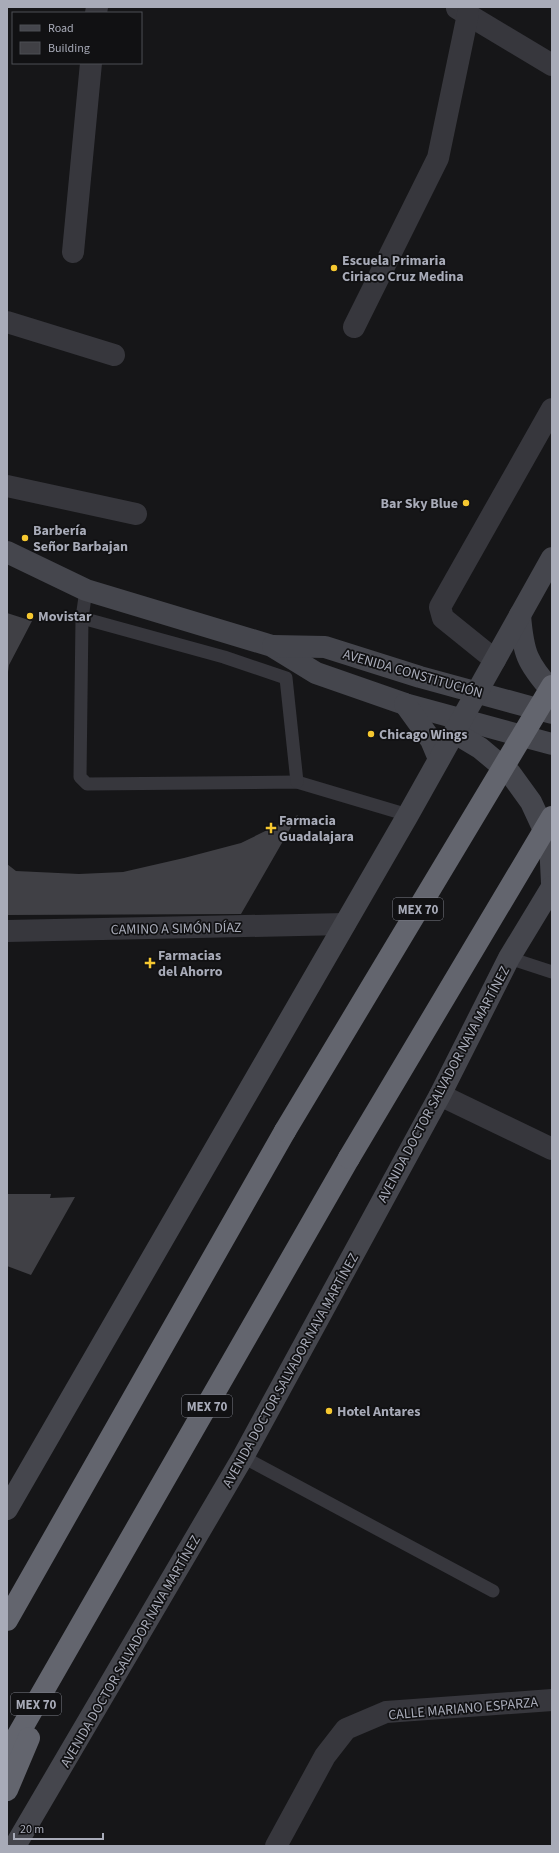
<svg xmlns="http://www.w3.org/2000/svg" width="559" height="1853" viewBox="0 0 559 1853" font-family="'Source Sans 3',sans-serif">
<rect width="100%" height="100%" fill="#161618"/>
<g fill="#404045">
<polygon points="7,613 32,621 9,665 8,672"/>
<polygon points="298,815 241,914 7,915 7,864 16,871 79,874 123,872 184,858 241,843"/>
<polygon points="7,1194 51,1194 50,1198 75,1197 31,1275 7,1266"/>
</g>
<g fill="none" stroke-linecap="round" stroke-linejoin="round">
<g stroke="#37373d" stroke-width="13">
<polyline points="86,590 82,618 80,777 87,784 297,782 408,815"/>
<polyline points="82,618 224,657 286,678 297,782"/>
<polyline points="509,958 552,972"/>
<polyline points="243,1457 493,1591"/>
</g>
<g stroke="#37373d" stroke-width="22">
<polyline points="457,8 552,65"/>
<polyline points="96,13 97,7"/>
<polyline points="73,252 91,63"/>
<polyline points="7,322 114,355"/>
<polyline points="354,327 438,158 468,14"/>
<polyline points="7,486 136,514"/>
<polyline points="495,660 443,618 440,607 552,409"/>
<polyline points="7,931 345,924"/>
<polyline points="440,1095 552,1149"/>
<polyline points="276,1846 325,1756 346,1729 386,1712 552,1700"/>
</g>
<g stroke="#45464d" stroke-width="22">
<polyline points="7,552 86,590 272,646 316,673 405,704 552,744"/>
<path d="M520,615c3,38 7,48 32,76"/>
<polyline points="273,646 325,647 420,677 552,713"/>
<polyline points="405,704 431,740 439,759"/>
<polyline points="455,733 480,748 510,773 531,802 550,843 552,883"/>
<polyline points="7,1509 408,815 552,558"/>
<polyline points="15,1846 243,1457 440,1095 509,958 552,887"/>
</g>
<g stroke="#63656e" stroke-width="22">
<polyline points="7,1620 285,1131"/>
<polyline points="7,1754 349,1158"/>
<polyline points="7,1790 29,1738"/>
</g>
<g stroke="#63656e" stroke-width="22">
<polyline points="285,1131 552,686"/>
<polyline points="349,1158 552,817"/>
</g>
</g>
<g fill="#f6c830" stroke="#111113" stroke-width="1.5">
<circle cx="334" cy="268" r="4"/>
<circle cx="466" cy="503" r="4"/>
<circle cx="25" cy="538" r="4"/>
<circle cx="30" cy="616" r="4"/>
<circle cx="371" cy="734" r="4"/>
<path d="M269 822h4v4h4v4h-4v4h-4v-4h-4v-4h4z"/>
<path d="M148 957h4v4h4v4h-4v4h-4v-4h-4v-4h4z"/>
<circle cx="329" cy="1411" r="4"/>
</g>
<g text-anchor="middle" stroke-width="3.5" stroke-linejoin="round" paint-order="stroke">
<g fill="#111113" stroke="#7b7d86" stroke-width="1">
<rect x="393" y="898" width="50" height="22" rx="3"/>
<rect x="182" y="1395" width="50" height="22" rx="3"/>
<rect x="11" y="1693" width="50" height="22" rx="3"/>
</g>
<g font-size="13" font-weight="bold" fill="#a8abb8">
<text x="418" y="914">MEX 70</text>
<text x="207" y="1411">MEX 70</text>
<text x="36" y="1709">MEX 70</text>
</g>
<g font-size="14" font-weight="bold" fill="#a8abb8" stroke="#111113" text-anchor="start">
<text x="342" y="265">Escuela Primaria<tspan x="342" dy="16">Ciriaco Cruz Medina</tspan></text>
<text x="458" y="508" text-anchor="end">Bar Sky Blue</text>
<text x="33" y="535">Barbería<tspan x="33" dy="16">Señor Barbajan</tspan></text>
<text x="38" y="621">Movistar</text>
<text x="379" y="739">Chicago Wings</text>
<text x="279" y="825">Farmacia<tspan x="279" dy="16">Guadalajara</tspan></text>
<text x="158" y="960">Farmacias<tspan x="158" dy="16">del Ahorro</tspan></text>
<text x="337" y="1416">Hotel Antares</text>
</g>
<g font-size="14" fill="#a8abb8" stroke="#111113">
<text transform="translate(413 673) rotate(16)" y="5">AVENIDA CONSTITUCIÓN</text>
<text transform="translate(176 928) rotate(-1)" y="5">CAMINO A SIMÓN DÍAZ</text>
<text transform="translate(443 1084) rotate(-62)" y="5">AVENIDA DOCTOR SALVADOR NAVA MARTÍNEZ</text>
<text transform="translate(290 1370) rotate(-61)" y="5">AVENIDA DOCTOR SALVADOR NAVA MARTÍNEZ</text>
<text transform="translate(130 1651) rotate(-60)" y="5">AVENIDA DOCTOR SALVADOR NAVA MARTÍNEZ</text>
<text transform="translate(463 1708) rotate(-5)" y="5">CALLE MARIANO ESPARZA</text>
</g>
</g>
<rect width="559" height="1853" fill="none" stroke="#a8abb8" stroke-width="16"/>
<rect x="12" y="12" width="130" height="52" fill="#111113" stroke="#4d4f55"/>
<rect x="20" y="25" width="20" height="6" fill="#45464d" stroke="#4d4f55"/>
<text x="48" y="32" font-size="12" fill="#a8abb8">Road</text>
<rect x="20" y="42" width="20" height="12" fill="#404045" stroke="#4d4f55"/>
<text x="48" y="52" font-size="12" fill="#a8abb8">Building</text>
<path d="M14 1833v6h89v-6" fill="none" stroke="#a8abb8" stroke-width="2"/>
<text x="20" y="1833" font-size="12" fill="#a8abb8" stroke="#111113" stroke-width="3" paint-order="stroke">20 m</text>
</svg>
